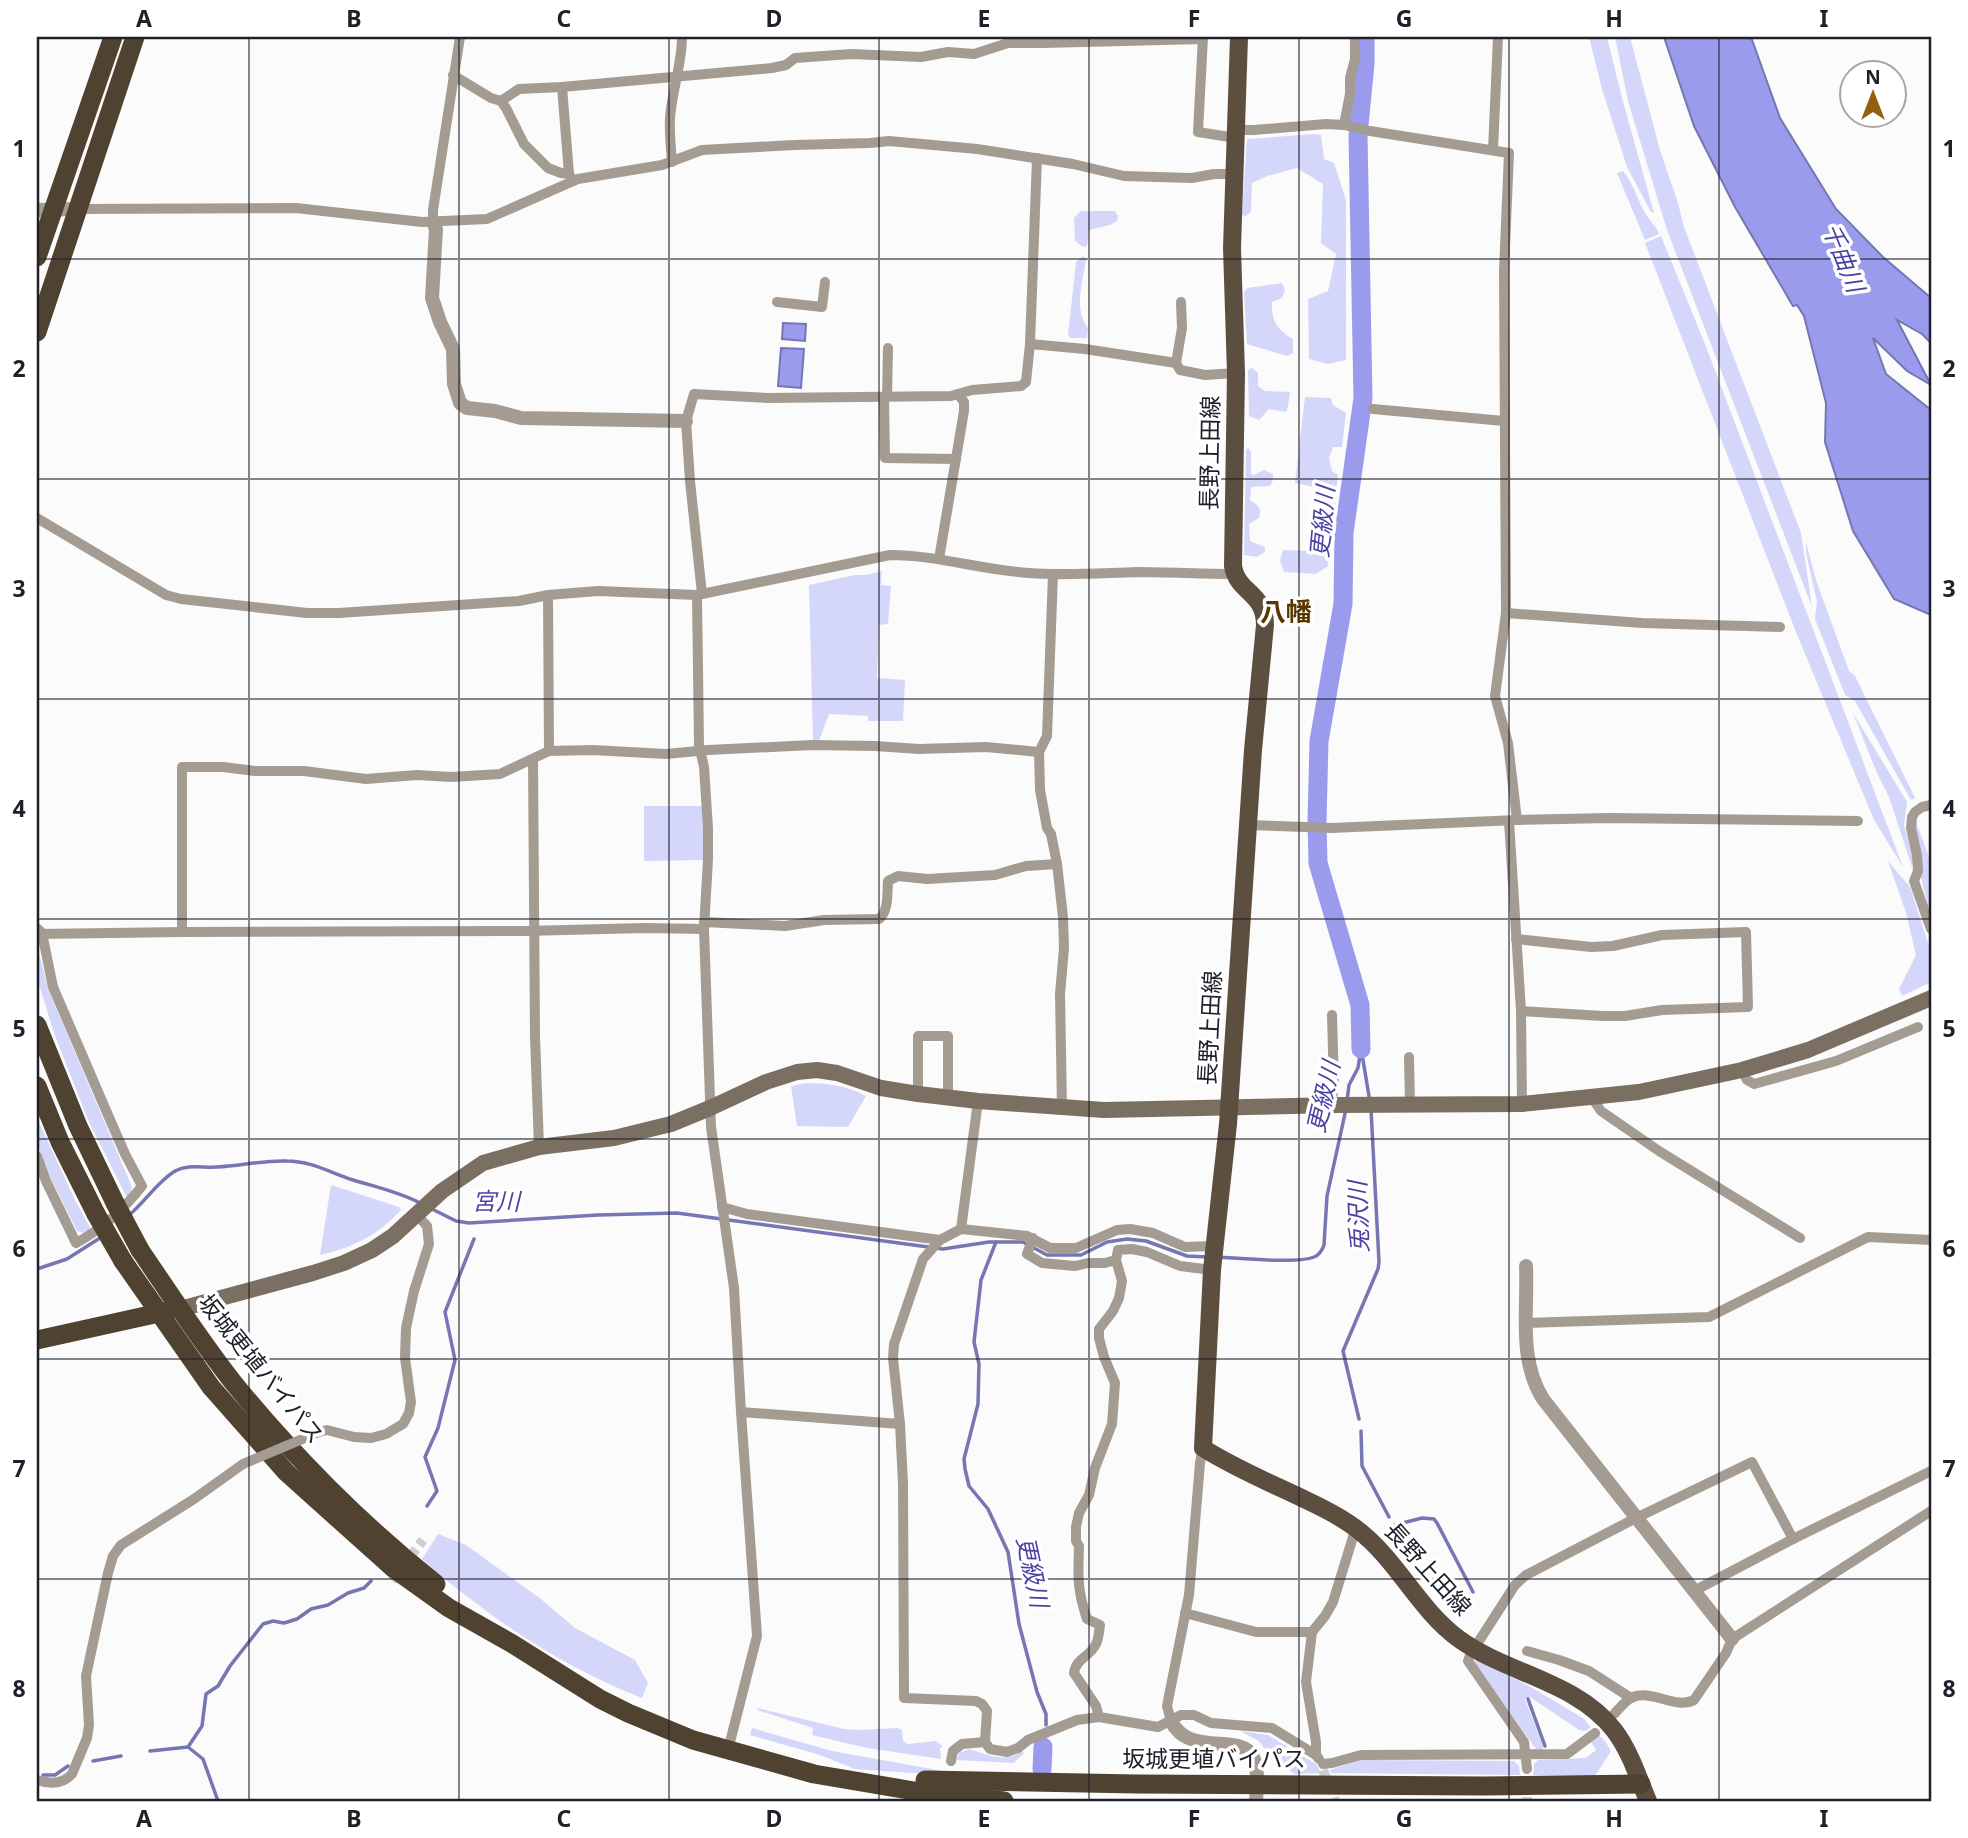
<svg xmlns="http://www.w3.org/2000/svg" width="1968" height="1838" viewBox="0 0 1968 1838" font-family="'Noto Sans','Noto Sans JP',sans-serif">
<rect width="100%" height="100%" fill="#fbfbfb"/>
<g fill="#d5d7fa">
<polygon points="1589,37 1607,37 1622,98 1654,213 1651,212 1627,167 1602,89"/>
<polygon points="1615,37 1630,37 1660,150 1678,203 1684,227 1801,533 1812,607 1667,230 1628,101"/>
<polygon points="1314,134 1321,135 1324,159 1334,163 1346,200 1346,360 1328,364 1309,359 1308,299 1328,291 1336,254 1321,243 1323,184 1297,168 1267,176 1252,183 1251,212 1244,217 1242,213 1247,139"/>
<path d="M1623,171c12,14 15,34 27,49 4,6 7,7 9,14l-14,6 -28,-67z"/>
<polygon points="1081,211 1115,211 1118,216 1117,221 1110,225 1089,230 1087,246 1083,247 1075,241 1074,218"/>
<polygon points="1661,236 1705,344 1903,867 1874,820 1796,632 1645,243"/>
<path d="M1083,256l3,3c-3,23 -13,49 2,69l-1,10h-17l-2,-3 8,-73z"/>
<path d="M1282,283l3,7 -3,8 -10,4c-1,18 5,28 21,37v14l-6,3 -40,-12 -3,-51 3,-5z"/>
<polygon points="1252,368 1258,373 1258,386 1265,391 1290,392 1288,406 1286,412 1269,409 1259,420 1249,416 1248,370"/>
<polygon points="1305,397 1331,398 1333,405 1346,413 1342,447 1333,447 1329,458 1332,471 1338,475 1328,566 1316,574 1284,572 1280,561 1283,550 1321,551 1329,490 1295,483"/>
<path d="M1248,448l3,4v22l3,1 10,-5 9,4v6l-3,6 -19,1 -1,13c8,5 12,8 9,18l-10,6 1,17 15,6v5l-8,5 -13,-2 2,-105z"/>
<polygon points="1806,542 1816,580 1849,671 1855,676 1915,798 1911,800 1855,701 1845,695 1815,619 1817,601 1806,553"/>
<polygon points="882,571 881,585 891,586 888,624 879,625 877,678 905,680 903,721 868,721 868,716 829,714 819,741 813,742 809,585 855,575 866,575"/>
<polygon points="1853,713 1907,802 1904,825 1913,856 1912,867 1889,797 1877,773"/>
<polygon points="644,806 702,806 704,839 703,860 644,861"/>
<path d="M1916,822l15,40v53c-9,-30 -17,-61 -15,-93z"/>
<polygon points="1888,861 1910,887 1931,952 1931,982 1902,996 1899,989 1916,955 1906,913"/>
<polygon points="37,946 49,991 132,1187 131,1192 127,1198 88,1120 54,1033 37,978"/>
<path d="M806,1083c21,0 42,3 60,13l-18,31 -51,-1 -6,-40z"/>
<polygon points="37,1118 75,1200 91,1229 83,1233 77,1231 51,1179 37,1142"/>
<path d="M331,1185l68,22 2,3c-24,26 -47,37 -81,45z"/>
<path d="M438,1534l28,11 75,54 34,29 60,32 13,23 -6,15c-63,-25 -121,-59 -174,-101 -16,-12 -32,-24 -46,-38z"/>
<polygon points="1476,1660 1529,1686 1583,1718 1591,1727 1586,1731 1579,1730 1530,1697 1525,1699 1543,1746 1543,1750 1536,1749 1474,1662"/>
<polygon points="757,1708 844,1729 859,1730 897,1728 902,1730 903,1741 908,1744 936,1741 943,1747 940,1748 941,1759 867,1748 812,1735 813,1728 757,1710"/>
<polygon points="752,1728 832,1751 943,1771 941,1775 855,1769 820,1755 750,1735"/>
<polygon points="1240,1731 1268,1735 1316,1764 1321,1773 1295,1774 1272,1759 1259,1741"/>
<polygon points="1599,1735 1605,1741 1611,1751 1595,1776 1533,1775 1534,1764 1538,1760 1586,1758 1596,1750 1591,1742"/>
<path d="M969,1749c18,5 36,15 53,2l2,2 -10,10 -57,-3 2,-7z"/>
<polygon points="1361,1760 1514,1761 1519,1766 1520,1775 1331,1773 1330,1770"/>
</g>
<g fill="#9a9bed" stroke="#7576b2" stroke-width="2">
<polygon points="1664,37 1751,37 1780,118 1836,209 1883,257 1931,298 1931,343 1922,334 1897,320 1931,385 1907,371 1873,338 1886,374 1931,410 1931,615 1894,599 1853,531 1825,442 1826,403 1804,316 1797,305 1793,306 1735,207 1694,126"/>
<polygon points="783,323 806,324 805,341 782,339"/>
<polygon points="781,348 804,349 801,388 778,386"/>
</g>
<g fill="none" stroke-linecap="round" stroke-linejoin="round">
<g stroke="#7576b2" stroke-width="3.5">
<polyline points="1362,1054 1370,1102"/>
<polyline points="1347,1101 1349,1085 1358,1068 1361,1049"/>
<polyline points="430,1208 456,1221 469,1223 598,1215 677,1213 943,1249 989,1242 1023,1242 1047,1255 1081,1255 1107,1242 1127,1239 1146,1241 1187,1256 1207,1257"/>
<path d="M128,1216c17,-14 29,-34 47,-45 13,-7 28,-3 42,-4 23,-1 47,-7 70,-6 24,0 44,12 66,19 23,7 46,12 67,23"/>
<polyline points="996,1242 981,1280 974,1342 979,1364 978,1404 964,1459 965,1469 969,1486 988,1509 1008,1552 1019,1624 1037,1692 1046,1714 1046,1725"/>
<path d="M1218,1257c21,1 79,7 96,0 5,-2 8,-6 10,-12l3,-49 19,-87"/>
<polyline points="37,1269 67,1259 100,1238"/>
<polyline points="1359,1419 1343,1351 1378,1269 1379,1262 1371,1109"/>
<polyline points="1361,1431 1362,1466 1389,1517"/>
<polyline points="427,1506 437,1491 425,1457 438,1428 455,1360 445,1312 474,1239"/>
<polyline points="1395,1525 1422,1518 1434,1519 1437,1523 1473,1592"/>
<polyline points="1528,1699 1545,1746"/>
<polyline points="188,1747 202,1726 206,1694 218,1686 230,1666 263,1624 273,1621 284,1623 297,1619 311,1609 328,1605 348,1593 364,1588 371,1581"/>
<polyline points="188,1747 203,1759 218,1801"/>
<polyline points="150,1751 188,1747"/>
<polyline points="93,1761 121,1756"/>
<polyline points="43,1775 55,1775 68,1766"/>
</g>
<g stroke="#9a9bed" stroke-width="19">
<polyline points="1361,1049 1360,1005 1318,863 1317,821 1319,741 1343,604 1344,533 1363,398 1358,135 1365,64 1365,37"/>
<polyline points="1042,1769 1043,1747"/>
</g>
<g stroke="#cfcfd1" stroke-width="10" stroke-dasharray="10 5" stroke-linecap="butt">
<polyline points="392,1581 423,1540"/>
<polyline points="1323,1770 1335,1801"/>
<polyline points="1527,1782 1527,1801"/>
</g>
<g stroke="#a49c92" stroke-width="10">
<polyline points="1203,37 1198,132 1236,138"/>
<polyline points="453,75 491,98 501,101 506,108 524,144 548,168 561,173 569,174 573,181"/>
<polyline points="562,87 569,174"/>
<polyline points="501,101 519,89 562,87 772,68 786,65 795,58 851,54 921,57 948,52 974,54 1008,43 1043,43 1203,39"/>
<polyline points="1344,125 1350,94 1350,78 1355,59 1355,37"/>
<polyline points="1235,130 1254,130 1326,124 1344,125 1370,131 1509,153 1504,271 1506,613 1495,696 1508,743 1517,820"/>
<polyline points="1493,150 1498,37"/>
<path d="M672,162c-1,-14 -3,-29 -2,-44 2,-28 12,-54 12,-81"/>
<polyline points="76,209 296,208 422,222 487,219 578,179 662,165 702,150 794,145 870,143 889,141 977,149 1073,164 1124,176 1192,178 1214,174 1234,174"/>
<polyline points="433,222 433,210 460,37"/>
<polyline points="777,302 822,307 825,282"/>
<polyline points="1030,344 1037,158"/>
<polyline points="1176,363 1182,328 1181,302"/>
<polyline points="884,397 885,458 956,459"/>
<polyline points="887,397 888,348"/>
<polyline points="1373,409 1504,421"/>
<path d="M37,518l129,77 15,4 126,14h32l180,-12 29,-6 50,-4 99,4 193,-40c47,0 92,15 139,18 36,3 72,0 108,-1 32,0 65,2 97,2"/>
<polyline points="939,559 964,411 964,402 958,394"/>
<polyline points="1053,574 1047,736 1039,752 1040,790 1047,828 1051,834 1057,864 1063,917 1064,948 1060,994 1062,1108"/>
<polyline points="702,594 690,481 686,421 694,394 768,398 951,396 972,390 1021,386 1026,382 1030,344 1085,349 1176,363 1180,370 1205,375 1236,373"/>
<polyline points="548,595 549,751"/>
<polyline points="697,595 699,745 704,767 708,828 708,859 704,929 711,1127 734,1288 741,1412"/>
<polyline points="1506,613 1642,623 1780,627"/>
<polyline points="533,759 535,1037 539,1147"/>
<polyline points="1931,805 1922,807 1915,812 1912,817 1911,828 1917,855 1918,871 1914,881 1931,929"/>
<polyline points="1509,821 1521,1011 1522,1104"/>
<polyline points="1248,825 1331,828 1517,820 1610,818 1858,821"/>
<path d="M704,922l81,4 39,-6 55,-1c10,-8 8,-26 9,-38l10,-5 29,3 68,-4 31,-9 31,-2"/>
<polyline points="182,932 182,767 223,767 255,771 304,771 366,779 417,775 451,777 500,774 549,751 592,750 666,754 708,750 812,745 875,746 919,749 986,747 1039,752"/>
<polyline points="37,934 182,932 525,931 645,928 704,929"/>
<polyline points="1516,939 1591,947 1613,946 1662,935 1746,932 1748,1007 1662,1010 1625,1016 1603,1016 1521,1011"/>
<polyline points="1409,1057 1410,1105"/>
<polyline points="1742,1070 1747,1080 1754,1084 1836,1061 1918,1027"/>
<polyline points="918,1094 918,1036 948,1036 948,1098"/>
<polyline points="1592,1098 1601,1111 1659,1151 1800,1238"/>
<polyline points="1331,1106 1334,1086 1332,1015"/>
<path d="M37,1156l9,25 30,62c26,-14 48,-34 66,-57l-17,-32 -17,-39 -55,-128 -11,-54 -4,-4"/>
<polyline points="722,1207 747,1214 940,1240"/>
<polyline points="961,1229 1027,1236 1050,1248 1076,1248 1117,1230 1130,1229 1153,1233 1185,1247 1214,1246"/>
<polyline points="1033,1238 1027,1254 1042,1263 1075,1266 1088,1263 1105,1263 1116,1260"/>
<polyline points="1526,1323 1709,1317 1868,1237 1931,1240"/>
<polyline points="900,1424 903,1484 904,1698 976,1701 982,1704 987,1711 985,1742"/>
<polyline points="319,1432 327,1430 354,1437 371,1438 386,1434 403,1424 409,1413 411,1402 405,1358 406,1328 414,1291 429,1244 427,1226 417,1215"/>
<polyline points="1694,1591 1793,1539 1931,1471"/>
<polyline points="1185,1613 1256,1632 1312,1632"/>
<polyline points="1527,1651 1559,1660 1589,1671 1631,1698"/>
<path d="M1614,1714c5,-5 11,-13 17,-16 20,-10 44,12 63,2l32,-47 6,-14 199,-128"/>
<path d="M1099,1717l-3,-11 -22,-33c2,-15 16,-16 22,-29 3,-6 3,-13 4,-19l-13,-6c-10,-29 -9,-43 -8,-73l-3,-5v-14l3,-14 10,-18 6,-27 17,-44 3,-41 -11,-26 -5,-19v-9l14,-18 6,-13 3,-17 -6,-21 2,-10 14,-1 15,3 33,14 32,4"/>
<polyline points="1171,1721 1167,1706 1189,1595 1200,1463 1203,1448"/>
<polyline points="985,1742 990,1749 1007,1752 1018,1748 1028,1740 1077,1720 1099,1717 1158,1727 1181,1715 1194,1715 1211,1723 1272,1728 1316,1755"/>
<polyline points="728,1750 757,1636 741,1412 900,1424 893,1358 894,1344 923,1259 940,1240 961,1229 978,1101"/>
<polyline points="1319,1759 1316,1755 1316,1742 1306,1682 1312,1632 1325,1616 1333,1602 1353,1537 1359,1530"/>
<polyline points="951,1761 953,1751 962,1744 985,1742"/>
<polyline points="1323,1764 1332,1763 1361,1755 1567,1754 1595,1733"/>
<polyline points="1527,1769 1524,1742 1468,1661 1470,1655 1515,1585 1526,1575 1636,1518 1752,1462 1793,1539"/>
<path d="M37,1780c12,4 25,5 35,-6l15,-36 2,-13 -3,-49 22,-103 5,-17 8,-11 73,-46 49,-35"/>
</g>
<g stroke="#a49c92" stroke-width="14">
<polyline points="37,210 76,209"/>
<polyline points="433,222 436,229 432,298 440,322 453,349 454,384 460,403 467,408 495,411 521,418 686,421"/>
<path d="M1526,1266c2,46 -8,93 17,133l189,240"/>
<path d="M1171,1721c18,37 70,11 82,36 6,13 4,30 3,44"/>
</g>
<polyline stroke="#7a6f61" stroke-width="16" points="180,1309 313,1273 344,1263 372,1250 393,1236 442,1191 483,1163 539,1147 614,1138 671,1124 710,1108 766,1082 797,1072 817,1070 837,1073 881,1088 918,1094 978,1101 1104,1110 1336,1105 1522,1104 1639,1092 1742,1070 1808,1050 1931,998"/>
<path stroke="#5d4f3f" stroke-width="18" d="M1239,37l-7,211 4,125 -3,193c4,27 32,26 32,59l-12,125 -25,374 -16,146 -9,178c33,21 70,36 105,53 17,8 35,17 50,29 40,31 60,79 101,109 48,35 117,42 155,91 16,21 24,47 34,71"/>
<g stroke="#504230" stroke-width="19">
<polyline points="37,257 113,37"/>
<polyline points="37,332 135,37"/>
<polyline points="37,1025 78,1126 115,1203"/>
<polyline points="37,1086 60,1142 96,1214"/>
<path d="M140,1250c30,44 59,89 92,131 58,72 132,146 204,203"/>
<polyline points="123,1261 211,1387 286,1472 393,1568 449,1608 511,1643 600,1699 628,1713 693,1740 814,1774 914,1791 1004,1801"/>
<polyline points="37,1340 168,1311"/>
<polyline points="925,1780 1137,1784 1484,1786 1641,1784"/>
</g>
<polyline stroke="#a49c92" stroke-width="10" points="243,1464 319,1432"/>
<g stroke="#504230" stroke-width="19">
<polyline points="115,1203 140,1250"/>
<polyline points="96,1214 123,1261"/>
</g>
</g>
<path fill="none" stroke="#20202a" stroke-width="2" stroke-opacity="0.55" d="M249,37v1764M459,37v1764M669,37v1764M879,37v1764M1089,37v1764M1299,37v1764M1509,37v1764M1719,37v1764M37,259h1894M37,479h1894M37,699h1894M37,919h1894M37,1139h1894M37,1359h1894M37,1579h1894"/>
<g text-anchor="middle" stroke-width="7" stroke-linejoin="round" paint-order="stroke">
<g font-size="23" fill="#20202a" stroke="#fff">
<text transform="translate(1210 453) rotate(-89)" y="8">長野上田線</text>
<text transform="translate(1210 1028) rotate(-87)" y="8">長野上田線</text>
<text transform="translate(261 1369) rotate(51)" y="8">坂城更埴バイパス</text>
<text transform="translate(1428 1569) rotate(48)" y="8">長野上田線</text>
<text x="1214" y="1767">坂城更埴バイパス</text>
</g>
<g font-size="24" font-style="italic" fill="#4b42a1" stroke="#fff">
<text transform="translate(1843 258) rotate(68)" y="8">千曲川</text>
<text transform="translate(1323 522) rotate(-85)" y="8">更級川</text>
<text transform="translate(1324 1097) rotate(-77)" y="8">更級川</text>
<text x="496" y="1210">宮川</text>
<text transform="translate(1359 1217) rotate(-92)" y="8">兎沢川</text>
<text transform="translate(1032 1572) rotate(78)" y="8">更級川</text>
</g>
<g font-size="26" font-weight="bold" fill="#5a3700" stroke="#fff">
<text x="1286" y="621">八幡</text>
</g>
</g>
<rect width="1968" height="1838" fill="none" stroke="#ffffff" stroke-width="77"/>
<g transform="translate(1873 94)"><circle r="33" fill="#ffffff" stroke="#a6a6aa" stroke-width="2"/>
<path d="M0-5L12 26L0 18L-12 26Z" fill="#926010"/>
<text y="-10" font-size="19" font-weight="bold" text-anchor="middle" fill="#20202a">N</text>
</g>
<rect x="38" y="38" width="1892" height="1762" fill="none" stroke="#20202a" stroke-width="2.5"/>
<g font-size="23" text-anchor="middle" font-weight="bold" fill="#20202a">
<text x="144" y="27">A</text>
<text x="354" y="27">B</text>
<text x="564" y="27">C</text>
<text x="774" y="27">D</text>
<text x="984" y="27">E</text>
<text x="1194" y="27">F</text>
<text x="1404" y="27">G</text>
<text x="1614" y="27">H</text>
<text x="1824" y="27">I</text>
<text x="19" y="157">1</text>
<text x="1949" y="157">1</text>
<text x="19" y="377">2</text>
<text x="1949" y="377">2</text>
<text x="19" y="597">3</text>
<text x="1949" y="597">3</text>
<text x="19" y="817">4</text>
<text x="1949" y="817">4</text>
<text x="19" y="1037">5</text>
<text x="1949" y="1037">5</text>
<text x="19" y="1257">6</text>
<text x="1949" y="1257">6</text>
<text x="19" y="1477">7</text>
<text x="1949" y="1477">7</text>
<text x="19" y="1697">8</text>
<text x="1949" y="1697">8</text>
<text x="144" y="1827">A</text>
<text x="354" y="1827">B</text>
<text x="564" y="1827">C</text>
<text x="774" y="1827">D</text>
<text x="984" y="1827">E</text>
<text x="1194" y="1827">F</text>
<text x="1404" y="1827">G</text>
<text x="1614" y="1827">H</text>
<text x="1824" y="1827">I</text>
</g>
</svg>
